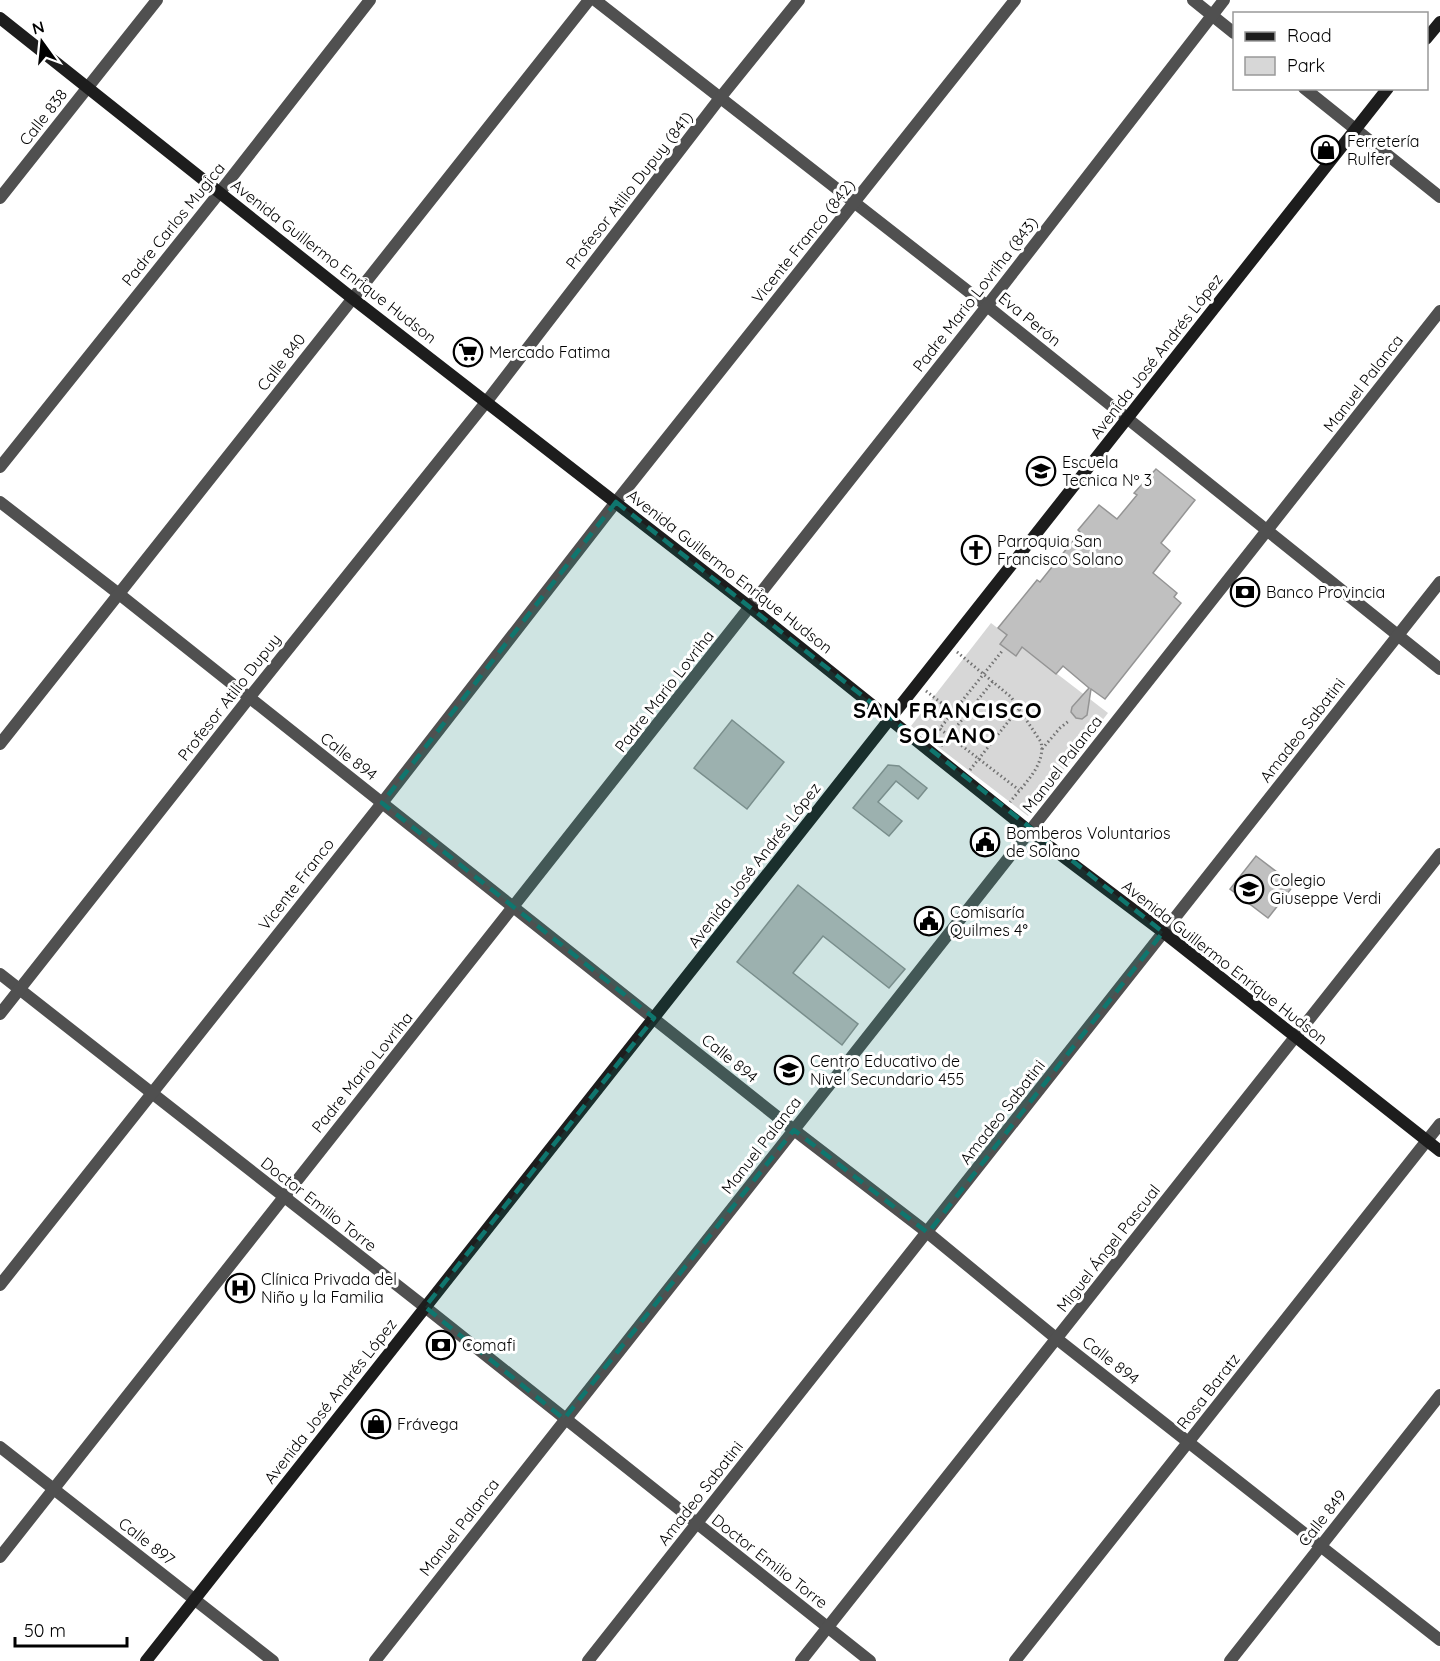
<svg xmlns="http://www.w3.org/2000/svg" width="1440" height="1661" viewBox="0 0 1440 1661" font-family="Quicksand,sans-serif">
<rect width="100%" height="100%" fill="#fff"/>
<polygon fill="#d7d7d7" points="991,623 1108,713 1028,816 911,726"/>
<g fill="#c0c0c0" stroke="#949494" stroke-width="1.5">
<polygon points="1156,469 1195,500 1161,543 1170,551 1153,573 1177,593 1174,597 1181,603 1105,699 1091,689 1087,715 1082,719 1076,718 1071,712 1072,707 1089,688 1063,666 1056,674 1022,647 1016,656 1000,644 1007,635 998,628 1037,580 1040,582 1080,532 1078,530 1099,505 1117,519 1137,495 1134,493"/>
<polygon points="732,720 784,762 747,809 694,768"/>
<polygon points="888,765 899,766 927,788 918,799 896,781 878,802 902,821 889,836 853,808"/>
<polygon points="1256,856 1294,885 1268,918 1230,889"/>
<polygon points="798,885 905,969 889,988 823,936 793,973 858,1024 842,1045 737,962"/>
</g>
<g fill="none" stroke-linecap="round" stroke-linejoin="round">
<g stroke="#727272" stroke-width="3" stroke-dasharray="1.5 3" stroke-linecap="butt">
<path d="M957,652l54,45 30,45c5,23 -17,42 -31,60"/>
<polyline points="926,691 953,712"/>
<polyline points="940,729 1019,790"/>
<polyline points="933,737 1003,650"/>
<polyline points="941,746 993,681"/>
<polyline points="1042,749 1060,728 1070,720"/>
<polyline points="970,770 1019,708"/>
</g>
<g stroke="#505050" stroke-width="12">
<polyline points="595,0 987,306 1440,669"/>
<polyline points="1193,0 1234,33"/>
<polyline points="1304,88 1440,197"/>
<polyline points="0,198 157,0"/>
<polyline points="0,467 220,192 370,0"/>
<polyline points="0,502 119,594 794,1130 928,1233 1057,1339 1440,1640"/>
<polyline points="0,744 589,0"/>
<polyline points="0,974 425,1307 870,1661"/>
<polyline points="0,1014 249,698 487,401 720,98 799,0"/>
<polyline points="0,1285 382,803 616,502 1015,0"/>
<polyline points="0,1447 273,1661"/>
<polyline points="0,1557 987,306 1224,0"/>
<polyline points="375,1661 1440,311"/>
<polyline points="588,1661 1440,582"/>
<polyline points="801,1661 1440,854"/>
<polyline points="1015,1661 1440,1124"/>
<polyline points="1230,1661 1440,1395"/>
</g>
<g stroke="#1d1d1d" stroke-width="12">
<polyline points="0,18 352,298 750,607 1029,831 1163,932 1440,1151"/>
<polyline points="1426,39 1440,22"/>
<polyline points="146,1661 1388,88"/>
</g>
</g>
<path fill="#0f766e" fill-opacity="0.2" stroke="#0f766e" stroke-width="4.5" stroke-dasharray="12 8" stroke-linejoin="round" d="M616,502l547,430 -235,301 -134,-103 -230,289 -139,-112 229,-289 -272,-215z"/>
<defs>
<g id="shop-ring" transform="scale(1.5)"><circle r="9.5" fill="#fff" stroke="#000" stroke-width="1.5"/><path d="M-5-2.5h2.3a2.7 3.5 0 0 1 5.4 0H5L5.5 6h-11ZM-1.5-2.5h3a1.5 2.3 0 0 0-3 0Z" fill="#000"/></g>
<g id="supermarket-ring" transform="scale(1.5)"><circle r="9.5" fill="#fff" stroke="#000" stroke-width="1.5"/><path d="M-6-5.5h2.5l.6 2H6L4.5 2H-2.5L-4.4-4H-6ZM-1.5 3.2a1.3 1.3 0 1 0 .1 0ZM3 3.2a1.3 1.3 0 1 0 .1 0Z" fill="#000"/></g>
<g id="school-ring" transform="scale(1.5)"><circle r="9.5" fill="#fff" stroke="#000" stroke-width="1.5"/><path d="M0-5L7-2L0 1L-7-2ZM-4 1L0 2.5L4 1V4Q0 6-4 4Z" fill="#000"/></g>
<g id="church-ring" transform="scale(1.5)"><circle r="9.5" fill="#fff" stroke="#000" stroke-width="1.5"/><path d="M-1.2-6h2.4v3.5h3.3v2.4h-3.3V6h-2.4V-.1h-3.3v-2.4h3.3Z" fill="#000"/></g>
<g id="bank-ring" transform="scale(1.5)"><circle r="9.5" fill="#fff" stroke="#000" stroke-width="1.5"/><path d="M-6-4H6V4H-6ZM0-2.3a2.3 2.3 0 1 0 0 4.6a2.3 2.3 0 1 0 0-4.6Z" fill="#000"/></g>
<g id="civic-ring" transform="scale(1.5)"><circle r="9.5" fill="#fff" stroke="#000" stroke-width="1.5"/><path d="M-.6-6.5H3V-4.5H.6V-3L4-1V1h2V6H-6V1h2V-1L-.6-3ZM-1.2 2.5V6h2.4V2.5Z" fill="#000"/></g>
<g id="hospital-ring" transform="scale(1.5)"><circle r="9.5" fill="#fff" stroke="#000" stroke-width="1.5"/><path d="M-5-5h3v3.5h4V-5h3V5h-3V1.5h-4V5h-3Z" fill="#000"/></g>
</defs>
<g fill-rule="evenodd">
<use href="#shop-ring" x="1326" y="150"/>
<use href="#supermarket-ring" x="468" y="352"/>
<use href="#school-ring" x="1041" y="471"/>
<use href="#church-ring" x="976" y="550"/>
<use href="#bank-ring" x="1245" y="592"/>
<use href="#civic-ring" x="985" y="842"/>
<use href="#school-ring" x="1249" y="889"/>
<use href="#civic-ring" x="929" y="921"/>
<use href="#school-ring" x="789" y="1070"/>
<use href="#hospital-ring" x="240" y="1288"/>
<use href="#bank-ring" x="441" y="1345"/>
<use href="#shop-ring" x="376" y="1424"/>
</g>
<g text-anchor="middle" stroke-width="6" stroke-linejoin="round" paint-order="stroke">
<g font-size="16" fill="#000" stroke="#fff">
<text transform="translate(43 117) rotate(-52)" y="6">Calle 838</text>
<text transform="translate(629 190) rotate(-52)" y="6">Profesor Atilio Dupuy (841)</text>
<text transform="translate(173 224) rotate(-51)" y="6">Padre Carlos Mugica</text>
<text transform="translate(803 241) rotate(-51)" y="6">Vicente Franco (842)</text>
<text transform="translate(334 261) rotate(38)" y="6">Avenida Guillermo Enrique Hudson</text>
<text transform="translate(975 294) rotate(-52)" y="6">Padre Mario Lovriha (843)</text>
<text transform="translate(1030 319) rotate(39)" y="6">Eva Perón</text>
<text transform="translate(1156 356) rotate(-52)" y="6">Avenida José Andrés López</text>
<text transform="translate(281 362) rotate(-52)" y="6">Calle 840</text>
<text transform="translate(1363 383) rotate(-52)" y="6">Manuel Palanca</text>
<text transform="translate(730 571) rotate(38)" y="6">Avenida Guillermo Enrique Hudson</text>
<text transform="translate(664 691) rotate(-52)" y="6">Padre Mario Lovriha</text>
<text transform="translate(229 697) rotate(-52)" y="6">Profesor Atilio Dupuy</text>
<text transform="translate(1302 730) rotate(-52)" y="6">Amadeo Sabatini</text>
<text transform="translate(349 756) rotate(38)" y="6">Calle 894</text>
<text transform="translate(1062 764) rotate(-52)" y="6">Manuel Palanca</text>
<text transform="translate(754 865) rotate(-52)" y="6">Avenida José Andrés López</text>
<text transform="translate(296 884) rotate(-52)" y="6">Vicente Franco</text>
<text transform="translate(1225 962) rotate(38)" y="6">Avenida Guillermo Enrique Hudson</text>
<text transform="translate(730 1058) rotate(39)" y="6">Calle 894</text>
<text transform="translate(362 1072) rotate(-51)" y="6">Padre Mario Lovriha</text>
<text transform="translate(1002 1112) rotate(-52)" y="6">Amadeo Sabatini</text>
<text transform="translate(761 1145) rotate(-52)" y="6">Manuel Palanca</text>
<text transform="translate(319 1204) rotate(38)" y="6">Doctor Emilio Torre</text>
<text transform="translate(1108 1248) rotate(-52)" y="6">Miguel Ángel Pascual</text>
<text transform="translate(1111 1360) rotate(38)" y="6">Calle 894</text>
<text transform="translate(1208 1391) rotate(-52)" y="6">Rosa Baratz</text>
<text transform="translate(330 1401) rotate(-52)" y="6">Avenida José Andrés López</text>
<text transform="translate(700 1493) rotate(-52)" y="6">Amadeo Sabatini</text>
<text transform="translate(1322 1518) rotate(-52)" y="6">Calle 849</text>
<text transform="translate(459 1527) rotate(-52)" y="6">Manuel Palanca</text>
<text transform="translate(147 1541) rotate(38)" y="6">Calle 897</text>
<text transform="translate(770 1561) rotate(38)" y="6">Doctor Emilio Torre</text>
</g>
<g font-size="16" fill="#000" stroke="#fff" text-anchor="start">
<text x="1347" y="147">Ferretería<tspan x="1347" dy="18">Rulfer</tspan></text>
<text x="489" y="358">Mercado Fatima</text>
<text x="1062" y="468">Escuela<tspan x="1062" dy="18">Tecnica Nº 3</tspan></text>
<text x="997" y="547">Parroquia San<tspan x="997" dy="18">Francisco Solano</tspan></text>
<text x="1266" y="598">Banco Provincia</text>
<text x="1006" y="839">Bomberos Voluntarios<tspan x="1006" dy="18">de Solano</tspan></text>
<text x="1270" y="886">Colegio<tspan x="1270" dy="18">Giuseppe Verdi</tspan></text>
<text x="950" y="918">Comisaría<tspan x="950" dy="18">Quilmes 4°</tspan></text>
<text x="810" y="1067">Centro Educativo de<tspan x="810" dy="18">Nivel Secundario 455</tspan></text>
<text x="261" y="1285">Clínica Privada del<tspan x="261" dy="18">Niño y la Familia</tspan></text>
<text x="462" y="1351">Comafi</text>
<text x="397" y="1430">Frávega</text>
</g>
<g font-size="22" font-weight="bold" letter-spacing="1.5" fill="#000" stroke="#fff">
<text x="948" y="718">SAN FRANCISCO<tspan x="948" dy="25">SOLANO</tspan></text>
</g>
</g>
<rect x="1233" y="12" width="195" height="78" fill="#ffffff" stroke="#999999" stroke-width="1.5"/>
<rect x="1245" y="32" width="30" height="9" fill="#1d1d1d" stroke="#999999" stroke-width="1.5"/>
<text x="1287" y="42" font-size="18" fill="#000000">Road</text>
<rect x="1245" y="57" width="30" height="18" fill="#d7d7d7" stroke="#999999" stroke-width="1.5"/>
<text x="1287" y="72" font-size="18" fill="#000000">Park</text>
<g transform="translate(42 42) rotate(345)" stroke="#ffffff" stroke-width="4.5" paint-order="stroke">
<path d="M0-4.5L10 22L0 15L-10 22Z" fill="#000000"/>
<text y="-9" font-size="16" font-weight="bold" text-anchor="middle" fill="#000000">N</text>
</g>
<path d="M15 1637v9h112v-9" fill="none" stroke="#000000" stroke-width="3"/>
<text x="24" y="1637" font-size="18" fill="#000000" stroke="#ffffff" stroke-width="4.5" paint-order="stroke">50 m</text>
</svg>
